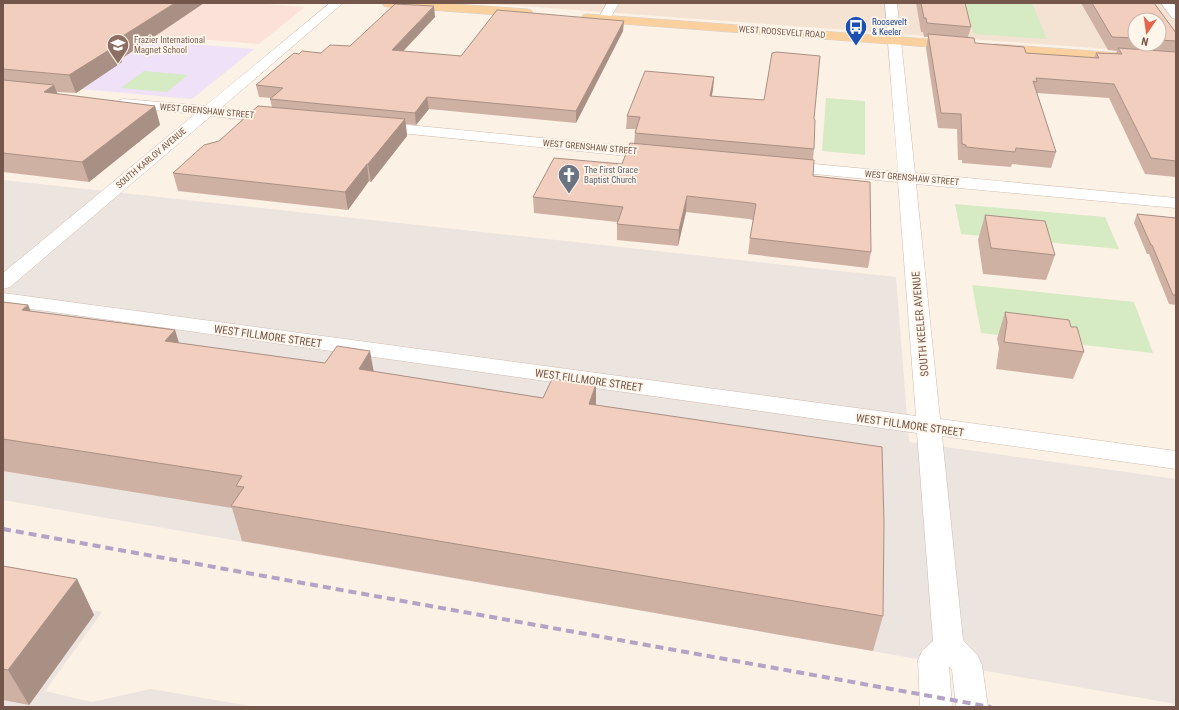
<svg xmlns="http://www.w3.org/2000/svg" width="1179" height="710" viewBox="0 0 1179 710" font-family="'Roboto Condensed',sans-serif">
<rect width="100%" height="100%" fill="#fcf1e5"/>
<path fill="#f4e3d3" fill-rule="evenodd" d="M480,3h696v51zM1135,20h24v24h-24z"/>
<polygon fill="#fce1d9" points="3,3 253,3 305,7 259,44 3,23"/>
<g fill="#ece4df">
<polygon points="3,180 896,277 909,442 1176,479 1176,704 3,500"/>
<polygon points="3,594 102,612 45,691 92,702 151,689 256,707 3,707"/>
</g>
<polygon fill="#eee1f8" points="3,29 254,49 192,99 3,82"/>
<g fill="#d6eac3">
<polygon points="948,3 1032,3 1047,39 974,34 968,12 950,11"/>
<polygon points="144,71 188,75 167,92 121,88"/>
<polygon points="826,98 865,101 865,155 822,151"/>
<polygon points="955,204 1105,217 1119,249 961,234"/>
<polygon points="972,285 1134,302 1153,353 981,333"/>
</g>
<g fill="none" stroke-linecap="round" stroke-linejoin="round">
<g stroke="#d0baae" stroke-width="1">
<g id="minor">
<polygon points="330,3 343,3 221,108 277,113 282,115 285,118 282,121 277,123 211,116 10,287 3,289 3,273 195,114 124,107 119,106 117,103 119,100 124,99 205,106"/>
<polygon points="607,3 619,3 608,22 600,22 598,19"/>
<polygon points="885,3 897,3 915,173 1176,198 1176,208 916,184 940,419 1176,451 1176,469 942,436 963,640 978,656 982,665 988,707 956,707 952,670 949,666 952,707 920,707 918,660 922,651 933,641 917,433 3,305 3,293 916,416 898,182 783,171 777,170 775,166 777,162 783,161 898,172"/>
<polygon points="1161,3 1173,3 1176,7 1176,19 1172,18"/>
<polygon points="377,122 657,149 663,151 665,154 663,157 657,159 371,130 369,127 371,124"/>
</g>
</g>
<g stroke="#d8d0cc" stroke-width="1">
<g id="major">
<polygon points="382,3 439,3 527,9 531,10 533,13 531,16 527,17 388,7 384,6"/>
<polygon points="587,14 956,41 961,42 963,45 961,48 956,49 583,21 581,18 583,15"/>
<polygon points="996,44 1176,57 1176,65 991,51 989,48 991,45"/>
</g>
</g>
<use href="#minor" fill="#fff" fill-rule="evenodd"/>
<use href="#major" fill="#fad19e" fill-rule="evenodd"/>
<polyline stroke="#b3a3c6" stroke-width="4" stroke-dasharray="8 5" stroke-linecap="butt" points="3,529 991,707"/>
</g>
<g fill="#cfb1a3" fill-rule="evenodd">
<polygon points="3,3 204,3 121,59 122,62 76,93 57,92 57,94 155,106 160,125 89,182 3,172"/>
<path d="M916,3h49l6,24 -3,10 7,6 51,10 68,5 2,-5 20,1 1,-3 -9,-1 -27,-47h73l22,30v144l-31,-3 -36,-76 -72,-5 19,59 -5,16 -39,-4 -1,3 -49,-4v-3h-4l-1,-31 -19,-1 -12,-80 2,-11h-4l-1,-5h-2zM1135,20h24v24h-24z"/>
<polygon points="435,17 403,51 461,56 623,31 576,123 429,109 416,125 406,124 407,136 371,182 369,181 348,210 178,191 173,173 219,141 272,107 270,99 271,98 259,97 256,85 299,54 321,53 350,46"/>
<polygon points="714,77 713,89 712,96 814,119 814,149 813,160 813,176 871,252 868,268 748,254 750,238 753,220 749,219 686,212 678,246 617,240 617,222 534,213 533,197 622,164 634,143 635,133 636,129 626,129 627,116"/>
<polygon points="1137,214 1176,218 1176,305 1169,304 1149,254 1147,254 1134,223"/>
<polygon points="985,215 1055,255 1046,280 983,274 978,240"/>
<polygon points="3,302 28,305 30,311 175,330 179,343 374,372 543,398 596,405 883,616 873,651 242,541 232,508 3,471"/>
<polygon points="1005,312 1071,327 1084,352 1073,379 996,369 999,348 997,339"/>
<polygon points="3,566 77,579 94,615 29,705 3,700"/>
</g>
<g fill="#a99084">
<polygon points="175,3 204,3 121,59 122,62 76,93 69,75 110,44"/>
<polygon points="434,6 435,17 394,61 392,50"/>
<polygon points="624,21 623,31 576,123 576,111"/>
<polygon points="714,77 713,89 709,108 710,96"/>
<polygon points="54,85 61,103 44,92"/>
<polygon points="427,97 429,109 416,125 415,113"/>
<polygon points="155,106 160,125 89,182 82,162"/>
<polygon points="405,119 407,136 371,182 368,164"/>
<polygon points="367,164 369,181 348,210 345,192"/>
<polygon points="687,196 686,212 678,246 679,230"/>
<polygon points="28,305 42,338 22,310"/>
<polygon points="175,330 185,363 165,341"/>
<polygon points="370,351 376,384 359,369"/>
<polygon points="596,384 596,417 589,404"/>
<polygon points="77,579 94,615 29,705 8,670"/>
</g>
<g fill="#f1cebd" stroke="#a99084">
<polygon points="3,3 175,3 110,44 117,45 69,75 3,69"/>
<polygon points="921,3 965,3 971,27 927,23 926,18 924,18"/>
<polygon points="1092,3 1154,3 1176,33 1176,41 1159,40 1159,20 1135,20 1135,38 1112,37"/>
<polygon points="395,4 434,6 392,50 461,56 497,10 624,21 576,111 427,97 415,113 270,99 283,88 256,85 294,53 299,54 302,51 321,53 330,45 350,46"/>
<polygon points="928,34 974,38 975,43 1024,47 1026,53 1099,58 1096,53 1122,54 1118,48 1176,52 1176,161 1151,158 1114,84 1036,78 1037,82 1033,81 1056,152 1016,148 1015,152 966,147 966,145 962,144 961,114 941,113"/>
<polygon points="777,52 820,56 814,119 815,120 814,149 635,133 640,117 627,116 645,71 714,77 710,96 764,100 772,53"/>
<polygon points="3,80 54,85 44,92 155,106 82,162 3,153"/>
<polygon points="258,106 405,119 368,164 367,164 345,192 173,173 204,145 219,141"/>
<polygon points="630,143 814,160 813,176 870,182 871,252 750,238 756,204 751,203 687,196 679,230 617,224 623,207 533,197 554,158 622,164"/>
<polygon points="1137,214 1176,218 1176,295 1173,295 1152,245 1151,245"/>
<polygon points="985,215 1045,221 1055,255 991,248"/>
<polygon points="3,302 28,305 22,310 175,330 165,341 325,363 337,346 370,351 359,369 543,398 552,379 596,384 589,404 882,447 884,523 883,616 231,506 244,487 236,486 242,476 3,439"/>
<polygon points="1005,312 1069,320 1071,327 1077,327 1084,352 1004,342 1007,322"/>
<polygon points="3,566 77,579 8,670 3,669"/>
</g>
<defs>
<g id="bus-pin" transform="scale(1.15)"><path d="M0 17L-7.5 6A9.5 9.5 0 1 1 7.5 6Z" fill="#1a4fb4" stroke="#fff6eb"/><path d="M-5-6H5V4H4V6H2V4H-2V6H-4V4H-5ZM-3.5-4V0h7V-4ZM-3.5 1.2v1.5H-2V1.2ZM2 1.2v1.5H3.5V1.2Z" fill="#fff"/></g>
<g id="school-pin" transform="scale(1.15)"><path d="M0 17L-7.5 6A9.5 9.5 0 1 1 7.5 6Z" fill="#8d6e63" stroke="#fff6eb"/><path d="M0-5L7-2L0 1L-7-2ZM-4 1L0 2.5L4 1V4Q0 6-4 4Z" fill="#fff"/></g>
<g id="church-pin" transform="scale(1.15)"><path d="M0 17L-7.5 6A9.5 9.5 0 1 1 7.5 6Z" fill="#6b7280" stroke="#fff6eb"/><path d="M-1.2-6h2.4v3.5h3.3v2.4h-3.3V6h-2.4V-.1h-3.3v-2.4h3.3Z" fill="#fff"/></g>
</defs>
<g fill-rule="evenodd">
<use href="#bus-pin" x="856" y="27"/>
<use href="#school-pin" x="118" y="45"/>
<use href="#church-pin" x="569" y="175"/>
</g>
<g text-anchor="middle" stroke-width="3.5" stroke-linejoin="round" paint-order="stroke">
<g font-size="9" fill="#164399" stroke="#fff6eb" text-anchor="start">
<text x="872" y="25">Roosevelt<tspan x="872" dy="10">&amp; Keeler</tspan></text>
</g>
<g font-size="9" fill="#75564a" stroke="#fff6eb">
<text transform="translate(782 32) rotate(4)" y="3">WEST ROOSEVELT ROAD</text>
<text transform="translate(207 111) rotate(5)" y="3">WEST GRENSHAW STREET</text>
<text transform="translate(590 147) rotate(5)" y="3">WEST GRENSHAW STREET</text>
<text transform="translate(151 158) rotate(-40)" y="3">SOUTH KARLOV AVENUE</text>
<text transform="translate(912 178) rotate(5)" y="3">WEST GRENSHAW STREET</text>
</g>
<g font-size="9" fill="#785e54" stroke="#fff6eb" text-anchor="start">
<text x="134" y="43">Frazier International<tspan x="134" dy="10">Magnet School</tspan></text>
</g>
<g font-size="9" fill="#5b616d" stroke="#fff6eb" text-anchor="start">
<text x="584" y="173">The First Grace<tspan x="584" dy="10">Baptist Church</tspan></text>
</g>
<g font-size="11" fill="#75564a" stroke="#fff6eb">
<text transform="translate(920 324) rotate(-95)" y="4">SOUTH KEELER AVENUE</text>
<text transform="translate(268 336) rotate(8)" y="4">WEST FILLMORE STREET</text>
<text transform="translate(589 380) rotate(8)" y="4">WEST FILLMORE STREET</text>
<text transform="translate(910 425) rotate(8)" y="4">WEST FILLMORE STREET</text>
</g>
</g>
<rect width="1179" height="710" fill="none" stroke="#75564a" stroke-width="8"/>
<g transform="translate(1147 32) rotate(193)"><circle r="19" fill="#fff6eb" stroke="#c8b6ab"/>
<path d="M0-3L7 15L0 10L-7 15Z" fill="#e5624b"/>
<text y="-6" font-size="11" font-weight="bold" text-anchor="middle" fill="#75564a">N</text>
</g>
</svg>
